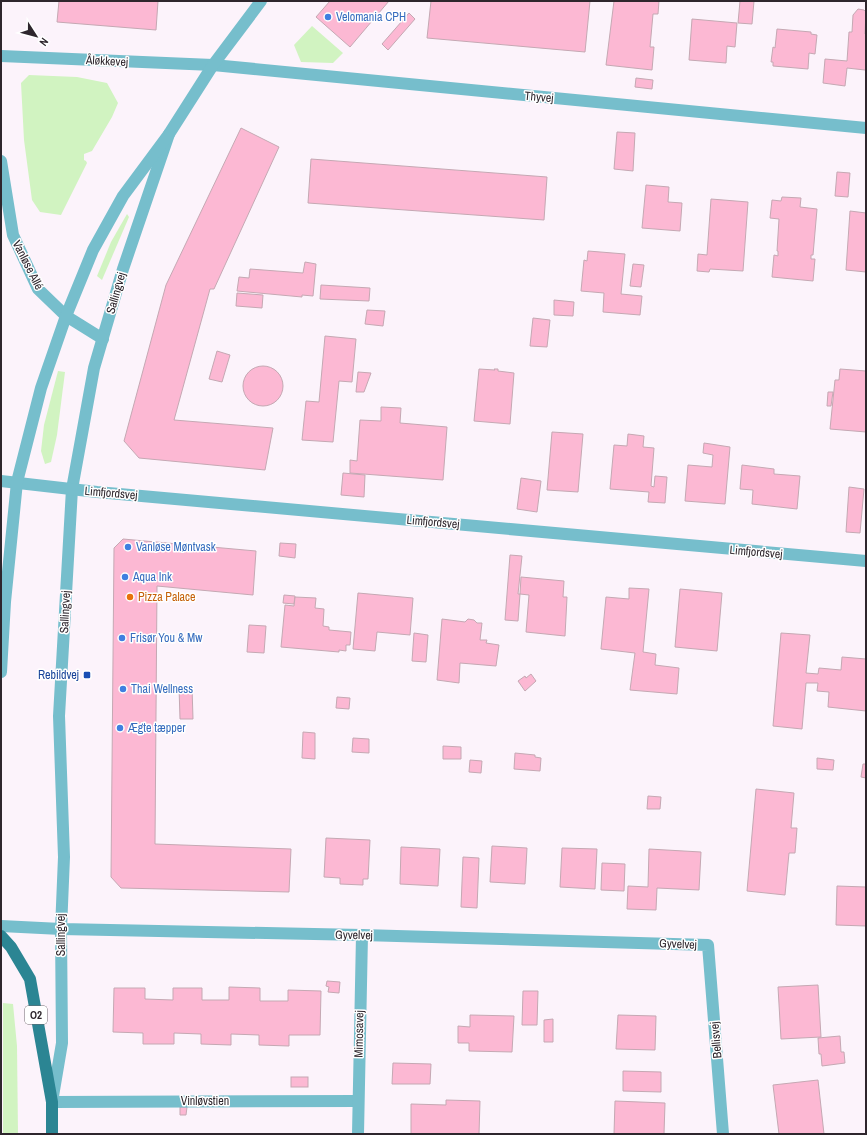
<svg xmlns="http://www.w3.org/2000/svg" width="867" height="1135" viewBox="0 0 867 1135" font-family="'Archivo Narrow',sans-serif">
<rect width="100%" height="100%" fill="#fcf3fb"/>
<g fill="#d1f3c1">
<polygon points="312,26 343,53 333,63 301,62 294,45"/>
<polygon points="29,75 77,77 107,83 118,103 112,117 92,151 84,154 84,160 86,161 87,163 61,215 40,212 32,200 24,140 21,83"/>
<polygon points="127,214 129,217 102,280 97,276 111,242"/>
<polygon points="58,371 65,372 57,435 51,462 45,464 41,451 44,425"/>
<polygon points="3,1003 13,1004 17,1046 18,1134 3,1134"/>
</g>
<g fill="#fcb8d3" stroke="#c5a8b3">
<polygon points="59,1 158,1 156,30 57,22"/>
<polygon points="330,1 389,1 350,47 316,17"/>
<polygon points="431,1 590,1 585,52 427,38"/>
<polygon points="614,1 659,1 658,14 653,14 650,47 654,47 652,70 606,65"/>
<polygon points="740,1 754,1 752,24 738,23"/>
<polygon points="858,9 864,10 866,12 865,34 866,34 866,71 865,70 847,68 845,86 823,83 825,59 847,61 849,32 852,32 853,15"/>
<polygon points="409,13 415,19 388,50 382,44"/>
<polygon points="692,19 737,23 735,47 727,46 726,63 689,60"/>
<polygon points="777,29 811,32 811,34 817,35 815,54 809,53 808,69 773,66 773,62 771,62 773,47 775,48"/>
<polygon points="636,78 653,80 652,89 635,87"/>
<polygon points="241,128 279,147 214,289 210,289 174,420 273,428 265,470 139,458 124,441 166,285"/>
<polygon points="617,132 635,133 633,171 614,169"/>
<polygon points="311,159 547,177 544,220 308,203"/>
<polygon points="837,172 850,173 848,197 835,196"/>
<polygon points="646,185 669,187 668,202 682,203 680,231 642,228"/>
<polygon points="782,197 801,198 800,207 817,209 813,255 811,255 811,259 815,259 813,281 772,277 774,255 778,256 778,251 777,251 779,219 770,218 772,200 781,201"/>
<polygon points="711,199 748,202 743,271 710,269 709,272 697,271 698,254 707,255"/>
<polygon points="850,211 866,213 866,272 846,270"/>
<polygon points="588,251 625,254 621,294 642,296 640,315 603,312 604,293 581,291 584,260 587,261"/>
<polygon points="305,262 316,264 313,296 302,295 302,297 237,291 239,277 249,278 250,269 303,273"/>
<polygon points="633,264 644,265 641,287 630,286"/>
<polygon points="321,285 370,288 369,301 320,299"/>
<polygon points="237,293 263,295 262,308 236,306"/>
<polygon points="554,300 574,302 573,316 554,315"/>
<polygon points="367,310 385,311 383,326 365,324"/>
<polygon points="533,318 550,320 547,347 530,346"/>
<polygon points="325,336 356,339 352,382 339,381 333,442 302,440 306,401 319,402"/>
<polygon points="217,351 230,355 222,382 209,379"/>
<circle cx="263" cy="386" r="20"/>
<polygon points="479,369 495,370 494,369 498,369 498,371 514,373 510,424 474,421"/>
<polygon points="840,369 866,371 866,432 830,429 835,380 839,380"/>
<polygon points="358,372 371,373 364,392 356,392"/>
<polygon points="828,392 833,392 831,406 827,406"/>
<polygon points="381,407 401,408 400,423 447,427 443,480 350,473 350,460 357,461 360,420 381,421"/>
<polygon points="552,432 583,434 578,492 547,490"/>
<polygon points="628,434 644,436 643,447 654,448 651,486 654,487 655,476 667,477 665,503 648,502 649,492 610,489 614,445 627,446"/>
<polygon points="704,443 730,447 725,504 685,501 688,465 712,467 713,455 703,453"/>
<polygon points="742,465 774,469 774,474 800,476 797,509 752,504 753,490 740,489"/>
<polygon points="343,473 365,475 364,497 341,495"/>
<polygon points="521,478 541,481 537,512 517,509"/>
<polygon points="849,487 864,489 860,533 846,532"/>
<polygon points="123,539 256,551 253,595 157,586 155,844 291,849 289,892 121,888 111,877 114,548"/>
<polygon points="280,543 296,544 295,558 279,556"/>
<polygon points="510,555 522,556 518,594 520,594 518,621 505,620"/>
<polygon points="521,577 564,581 563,597 567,597 565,636 526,632 529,595 520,594"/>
<polygon points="629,588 649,589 643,652 656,654 655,665 679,668 677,694 630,690 635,653 601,649 606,597 629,599"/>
<polygon points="680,589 722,593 717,651 675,647"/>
<polygon points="358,593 413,598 410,635 377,632 375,651 353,649"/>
<polygon points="284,595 295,596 294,604 283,603"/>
<polygon points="295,597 316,598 315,608 324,609 323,626 329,627 329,630 351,632 350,645 346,645 346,651 339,650 339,652 281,647 285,605 294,606"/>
<polygon points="442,619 465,622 468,619 474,620 477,623 482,623 480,640 487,640 486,643 499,645 496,666 460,663 459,683 437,680"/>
<polygon points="249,625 266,626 264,653 247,652"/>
<polygon points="414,633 428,635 426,662 412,661"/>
<polygon points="781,633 810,635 806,673 818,674 819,668 841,670 842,657 866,659 866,711 828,707 829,692 817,691 818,683 806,683 802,729 773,726"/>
<polygon points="531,674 536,681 525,691 518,681 525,676 526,678"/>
<polygon points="179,687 192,687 193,719 180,719"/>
<polygon points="337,697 350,698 349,709 336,708"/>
<polygon points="303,732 315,733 315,759 302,758"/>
<polygon points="353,738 369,739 369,753 352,752"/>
<polygon points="443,746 461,747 461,759 443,759"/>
<polygon points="515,753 535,755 535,757 541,758 540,771 514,769"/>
<polygon points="817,758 834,760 833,770 817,769"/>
<polygon points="470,760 482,761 481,773 469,772"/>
<polygon points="863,764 866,764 866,778 861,777"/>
<polygon points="756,789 794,793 791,828 797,828 795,853 789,853 785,895 747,891"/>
<polygon points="648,796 661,797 660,809 647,809"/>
<polygon points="326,838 370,840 368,879 363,879 363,885 340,884 340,878 324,877"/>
<polygon points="492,846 527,848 525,884 490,882"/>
<polygon points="401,847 440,849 438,886 400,884"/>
<polygon points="562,848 597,849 595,889 560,887"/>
<polygon points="649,849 701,852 699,890 657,888 656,910 627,909 628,886 648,887"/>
<polygon points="463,857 479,858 477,908 461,907"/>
<polygon points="602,863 625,864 624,891 601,890"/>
<polygon points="837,886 866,887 866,926 836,925"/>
<polygon points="327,981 340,982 339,993 328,992 329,987 326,986"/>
<polygon points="818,985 821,1037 781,1039 778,987"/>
<polygon points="229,987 260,988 260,1001 288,1001 288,990 321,991 320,1035 289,1035 289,1046 259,1045 259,1035 231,1034 231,1045 201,1044 201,1034 174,1033 174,1044 143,1044 143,1033 113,1032 114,988 145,988 145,999 173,1000 173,988 202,988 202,1000 229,1000"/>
<polygon points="523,991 538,991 537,1025 522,1025"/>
<polygon points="470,1015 514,1016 512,1052 469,1051 469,1043 458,1043 458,1026 470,1027"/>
<polygon points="618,1015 656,1016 655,1050 616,1049"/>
<polygon points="553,1019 553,1042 544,1042 544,1020"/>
<polygon points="840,1036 841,1052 844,1052 845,1063 822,1066 821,1054 819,1054 818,1038"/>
<polygon points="393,1063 431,1064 430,1084 392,1084"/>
<polygon points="623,1071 661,1072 661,1092 623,1091"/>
<rect x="291" y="1077" width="17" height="10"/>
<polygon points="818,1080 824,1134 779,1134 773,1085"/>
<polygon points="446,1100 480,1101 479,1134 411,1134 411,1104 446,1105"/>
<polygon points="615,1101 665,1103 664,1134 614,1134"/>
<polygon points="180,1107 187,1107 186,1115 180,1115"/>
</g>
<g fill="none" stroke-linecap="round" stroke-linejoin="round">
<g stroke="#76becc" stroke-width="12">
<polyline points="1,56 213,65 866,128"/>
<polyline points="169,134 123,269 94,368 72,489 59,716 64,857 61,929 62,1043 52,1102 358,1101"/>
<polyline points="1,161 13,235 38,289 66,316 103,339"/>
<polyline points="1,481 97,492 866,561"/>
<polyline points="1,672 5,602 17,482 41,388 66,316 93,250 123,196 169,134 213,65 261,1"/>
<polyline points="1,926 61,929 362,935 708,945 723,1134"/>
<polyline points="358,1134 362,935"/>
</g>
<polyline stroke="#2b8593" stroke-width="12" points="1,936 11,947 30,979 52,1102 52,1134"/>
</g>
<g fill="#3f7fe0" stroke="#fff" stroke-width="1.5">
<circle cx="328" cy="17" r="4"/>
<circle cx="128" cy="547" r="4"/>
<circle cx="125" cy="577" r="4"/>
<circle cx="122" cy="638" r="4"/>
<circle cx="123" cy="689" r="4"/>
<circle cx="120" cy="728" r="4"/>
</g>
<circle fill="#e8710a" stroke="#fff" stroke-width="1.5" cx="130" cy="597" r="4"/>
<rect fill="#1a4fb4" stroke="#fff" stroke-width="1.5" x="83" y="671" width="8" height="8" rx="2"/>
<g text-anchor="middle" stroke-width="3" stroke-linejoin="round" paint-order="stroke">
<rect fill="#fff" stroke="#6d676c" stroke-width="1" x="25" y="1006" width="22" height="18" rx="3"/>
<g font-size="11" font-weight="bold" fill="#2e262d">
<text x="36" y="1019">O2</text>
</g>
<g font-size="12" fill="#366cbe" stroke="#fff" text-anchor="start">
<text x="336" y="21">Velomania CPH</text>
<text x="136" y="551">Vanløse Møntvask</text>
<text x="133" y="581">Aqua Ink</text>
<text x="130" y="642">Frisør You &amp; Mw</text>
<text x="131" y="693">Thai Wellness</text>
<text x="128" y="732">Ægte tæpper</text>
</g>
<g font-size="12" fill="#2e262d" stroke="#fff">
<text transform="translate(107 61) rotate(3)" y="4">Åløkkevej</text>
<text transform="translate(539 97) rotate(5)" y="4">Thyvej</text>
<text transform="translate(28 265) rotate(63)" y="4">Vanløse Allé</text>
<text transform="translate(116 293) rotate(-74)" y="4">Sallingvej</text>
<text transform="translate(111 493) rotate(5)" y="4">Limfjordsvej</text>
<text transform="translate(433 522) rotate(5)" y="4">Limfjordsvej</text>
<text transform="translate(756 552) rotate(5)" y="4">Limfjordsvej</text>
<text transform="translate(65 612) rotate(-87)" y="4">Sallingvej</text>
<text transform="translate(61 935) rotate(-90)" y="4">Sallingvej</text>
<text transform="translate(354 935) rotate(1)" y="4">Gyvelvej</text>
<text transform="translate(678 944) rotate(2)" y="4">Gyvelvej</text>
<text transform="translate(359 1034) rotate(-89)" y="4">Mimosavej</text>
<text transform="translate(716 1040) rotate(-95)" y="4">Bellisvej</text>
<text x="205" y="1105">Vinløvstien</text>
</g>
<g font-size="12" fill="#c56008" stroke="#fff" text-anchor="start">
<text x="138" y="601">Pizza Palace</text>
</g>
<g font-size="12" fill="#164399" stroke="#fff" text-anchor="end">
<text x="79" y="679">Rebildvej</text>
</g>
</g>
<rect width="867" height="1135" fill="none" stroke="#2e262d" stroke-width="4"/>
<g transform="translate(36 36) rotate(126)" stroke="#ffffff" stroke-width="3" paint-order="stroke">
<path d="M0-3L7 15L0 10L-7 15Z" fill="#2e262d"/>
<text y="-6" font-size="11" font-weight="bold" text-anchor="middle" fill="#2e262d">N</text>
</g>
</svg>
